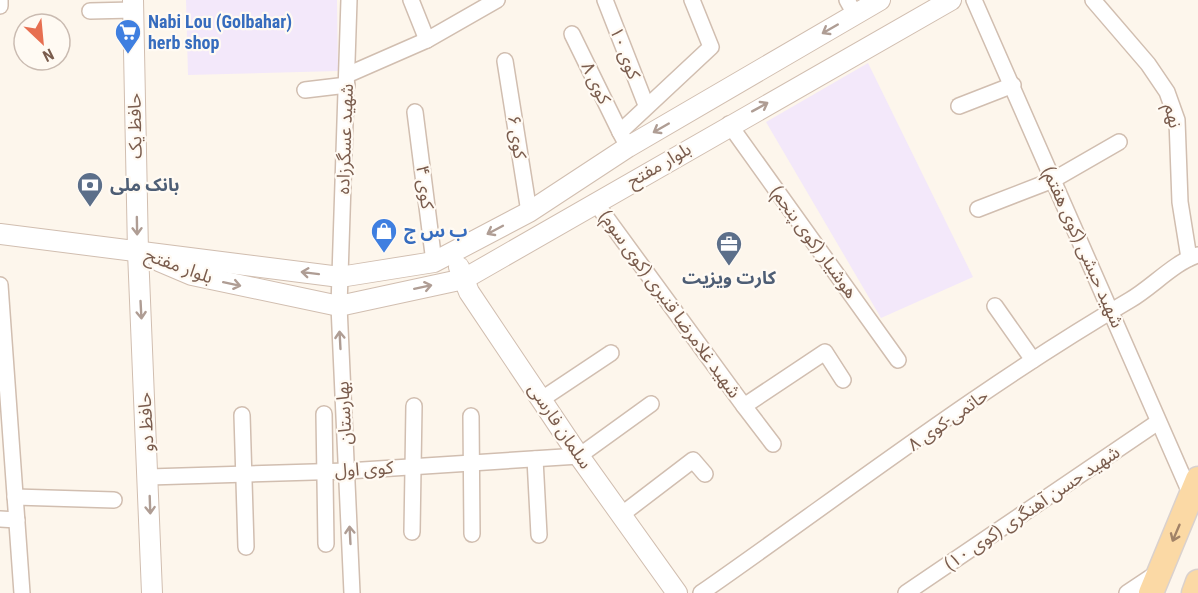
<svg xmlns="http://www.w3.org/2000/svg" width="1198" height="593" viewBox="0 0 1198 593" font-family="'Roboto Condensed','Noto Sans Arabic',sans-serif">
<rect width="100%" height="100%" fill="#fdf6ec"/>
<g fill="#f3e8fa">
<polygon points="186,0 337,0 338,71 188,75"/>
<polygon points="868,63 973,277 881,318 766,122"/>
</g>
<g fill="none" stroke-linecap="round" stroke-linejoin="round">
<g stroke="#d1beb0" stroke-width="18">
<g id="minor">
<polyline points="349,0 339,306 352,593"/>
<polyline points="411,0 427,40"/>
<polyline points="605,0 646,105"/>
<polyline points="847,0 855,14"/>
<polyline points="974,0 1191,495"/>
<polyline points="1093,0 1148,64 1167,92 1177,120 1180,202 1189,258"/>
<polyline points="0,6 0,0"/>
<polyline points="90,11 133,10"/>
<polyline points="572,34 620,132"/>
<polyline points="505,61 529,212"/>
<polyline points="347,75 427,40 497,0"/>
<polyline points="305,90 347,85"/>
<polyline points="959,106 1013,85"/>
<polyline points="415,112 434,262"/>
<polyline points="729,124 898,360"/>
<polyline points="628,147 620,132 711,47 692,0"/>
<polyline points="595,202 744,406 825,352 843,380"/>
<polyline points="978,209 1053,180 1119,142"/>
<polyline points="0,285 22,593"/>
<polyline points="995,306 1033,360"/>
<polyline points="542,399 611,353"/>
<polyline points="744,406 773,444"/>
<polyline points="324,414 326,544"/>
<polyline points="242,415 246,547"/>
<polyline points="471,416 472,534"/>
<polyline points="535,459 539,535"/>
<polyline points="149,477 347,471 579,456 651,404"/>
<polyline points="15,497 114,500"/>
<polyline points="621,515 693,460 705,474"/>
<polyline points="0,519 17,520"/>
<polyline points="412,532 414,406"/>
<path d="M701,593c142,-99 280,-206 429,-293 21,-12 46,-39 68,-45"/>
<polyline points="906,593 1158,422"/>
<polyline points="1127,593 1157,573"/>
</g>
</g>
<g stroke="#d1beb0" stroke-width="22">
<g id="tertiary">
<polyline points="133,0 138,252 152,593"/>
<polyline points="0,234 340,277 434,262 529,212 628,147 880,0"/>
<polyline points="159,261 192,275 339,306 464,279 951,0"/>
<polyline points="459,267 469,292 579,456 677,593"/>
</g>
</g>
<g stroke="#dad1cd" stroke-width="27">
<g id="primary">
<polyline points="1151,593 1198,479"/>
<polyline points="1194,593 1198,582"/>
</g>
</g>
<use href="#minor" stroke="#fff" stroke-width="15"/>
<use href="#tertiary" stroke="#fff" stroke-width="20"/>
<use href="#primary" stroke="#fbd9a5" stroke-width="24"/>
</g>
<defs><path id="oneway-shaft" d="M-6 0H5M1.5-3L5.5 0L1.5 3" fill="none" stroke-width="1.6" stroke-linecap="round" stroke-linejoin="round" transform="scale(1.5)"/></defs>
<g stroke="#af9d94">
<use href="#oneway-shaft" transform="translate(830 29) rotate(150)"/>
<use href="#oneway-shaft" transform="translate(760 107) rotate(-29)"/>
<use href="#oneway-shaft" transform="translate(661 128) rotate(150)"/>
<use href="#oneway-shaft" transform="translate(137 226) rotate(89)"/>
<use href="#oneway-shaft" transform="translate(495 230) rotate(152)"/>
<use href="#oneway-shaft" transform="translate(310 273) rotate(-173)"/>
<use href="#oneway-shaft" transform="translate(232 284) rotate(12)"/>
<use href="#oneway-shaft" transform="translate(423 287) rotate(-12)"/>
<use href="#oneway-shaft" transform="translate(141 310) rotate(87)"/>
<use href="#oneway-shaft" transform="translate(340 340) rotate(-93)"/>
<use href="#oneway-shaft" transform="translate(150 505) rotate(88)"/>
<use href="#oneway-shaft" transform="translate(350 535) rotate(-93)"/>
</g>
<use stroke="#a18267" href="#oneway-shaft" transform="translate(1176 533) rotate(113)"/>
<defs>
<g id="supermarket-pin" transform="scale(1.35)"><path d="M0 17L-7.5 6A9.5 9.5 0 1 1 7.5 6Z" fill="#3f7fe0" stroke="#fffaf3"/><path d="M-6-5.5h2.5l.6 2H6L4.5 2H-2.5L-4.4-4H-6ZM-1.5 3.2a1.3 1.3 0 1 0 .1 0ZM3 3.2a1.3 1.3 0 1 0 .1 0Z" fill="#fff"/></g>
<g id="bank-pin" transform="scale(1.35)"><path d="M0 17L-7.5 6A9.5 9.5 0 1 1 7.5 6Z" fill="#5c6f8a" stroke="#fffaf3"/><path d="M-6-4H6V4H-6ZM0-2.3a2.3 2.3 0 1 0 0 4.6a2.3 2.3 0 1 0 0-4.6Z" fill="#fff"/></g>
<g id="shop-pin" transform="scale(1.35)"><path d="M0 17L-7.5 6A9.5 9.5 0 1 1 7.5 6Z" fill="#3f7fe0" stroke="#fffaf3"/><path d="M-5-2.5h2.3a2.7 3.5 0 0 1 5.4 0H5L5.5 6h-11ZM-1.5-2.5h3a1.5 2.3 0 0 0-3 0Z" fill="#fff"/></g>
<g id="office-pin" transform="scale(1.35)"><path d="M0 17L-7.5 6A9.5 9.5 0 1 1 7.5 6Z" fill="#5c6f8a" stroke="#fffaf3"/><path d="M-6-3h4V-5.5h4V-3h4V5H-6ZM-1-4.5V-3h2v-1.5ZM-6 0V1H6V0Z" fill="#fff"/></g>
</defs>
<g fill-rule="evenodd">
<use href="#supermarket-pin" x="128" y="32"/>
<use href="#bank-pin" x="90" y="185"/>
<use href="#shop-pin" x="384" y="231"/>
<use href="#office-pin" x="729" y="244"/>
</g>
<g text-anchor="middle" stroke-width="4.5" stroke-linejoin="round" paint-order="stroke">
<g font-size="18" font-weight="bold" fill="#366cbe" stroke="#fffaf3" text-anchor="start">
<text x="148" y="28">Nabi Lou (Golbahar)<tspan x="148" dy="21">herb shop</tspan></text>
<text x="404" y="237">ب س ج</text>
</g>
<g font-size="18" fill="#7a5c4d" stroke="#fffaf3">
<text transform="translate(625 53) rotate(69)" y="6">کوی ۱۰</text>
<text transform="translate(596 83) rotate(64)" y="6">کوی ۸</text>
<text transform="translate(1173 116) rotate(77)" y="6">نهم</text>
<text transform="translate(135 126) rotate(-91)" y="6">حافظ یک</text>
<text transform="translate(517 137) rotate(81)" y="6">کوی ۶</text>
<text transform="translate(345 139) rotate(-88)" y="6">شهید عسگرزاده</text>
<text transform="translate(659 165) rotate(-30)" y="6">بلوار مفتح</text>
<text transform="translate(425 187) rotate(83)" y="6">کوی ۴</text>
<text transform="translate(814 242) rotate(54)" y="6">هوشیار (کوی پنجم)</text>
<text transform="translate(1083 247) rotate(66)" y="6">شهید حبشی (کوی هفتم)</text>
<text transform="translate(179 266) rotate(20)" y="6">بلوار مفتح</text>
<text transform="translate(670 304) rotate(54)" y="6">شهید غلامرضا قنبری (کوی سوم)</text>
<text transform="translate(344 413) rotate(-93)" y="6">بهارستان</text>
<text transform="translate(948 420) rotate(-35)" y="6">حاتمی-کوی ۸</text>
<text transform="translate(146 422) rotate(-93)" y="6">حافظ دو</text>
<text transform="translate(560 426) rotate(56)" y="6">سلمان فارسی</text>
<text transform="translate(364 469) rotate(-3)" y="6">کوی اول</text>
<text transform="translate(1032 508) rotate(-34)" y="6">شهید حسن آهنگری (کوی ۱۰)</text>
</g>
<g font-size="18" font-weight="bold" fill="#4e5e75" stroke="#fffaf3" text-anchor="start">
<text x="110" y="191">بانک ملی</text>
<text x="729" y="284" text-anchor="middle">کارت ویزیت</text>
</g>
</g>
<g transform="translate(42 42) rotate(154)"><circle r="28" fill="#fffaf3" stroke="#cabbb1" stroke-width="1.5"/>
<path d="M0-4.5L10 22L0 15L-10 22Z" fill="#e76f51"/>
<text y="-9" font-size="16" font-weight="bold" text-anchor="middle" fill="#7a5c4d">N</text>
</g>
</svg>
